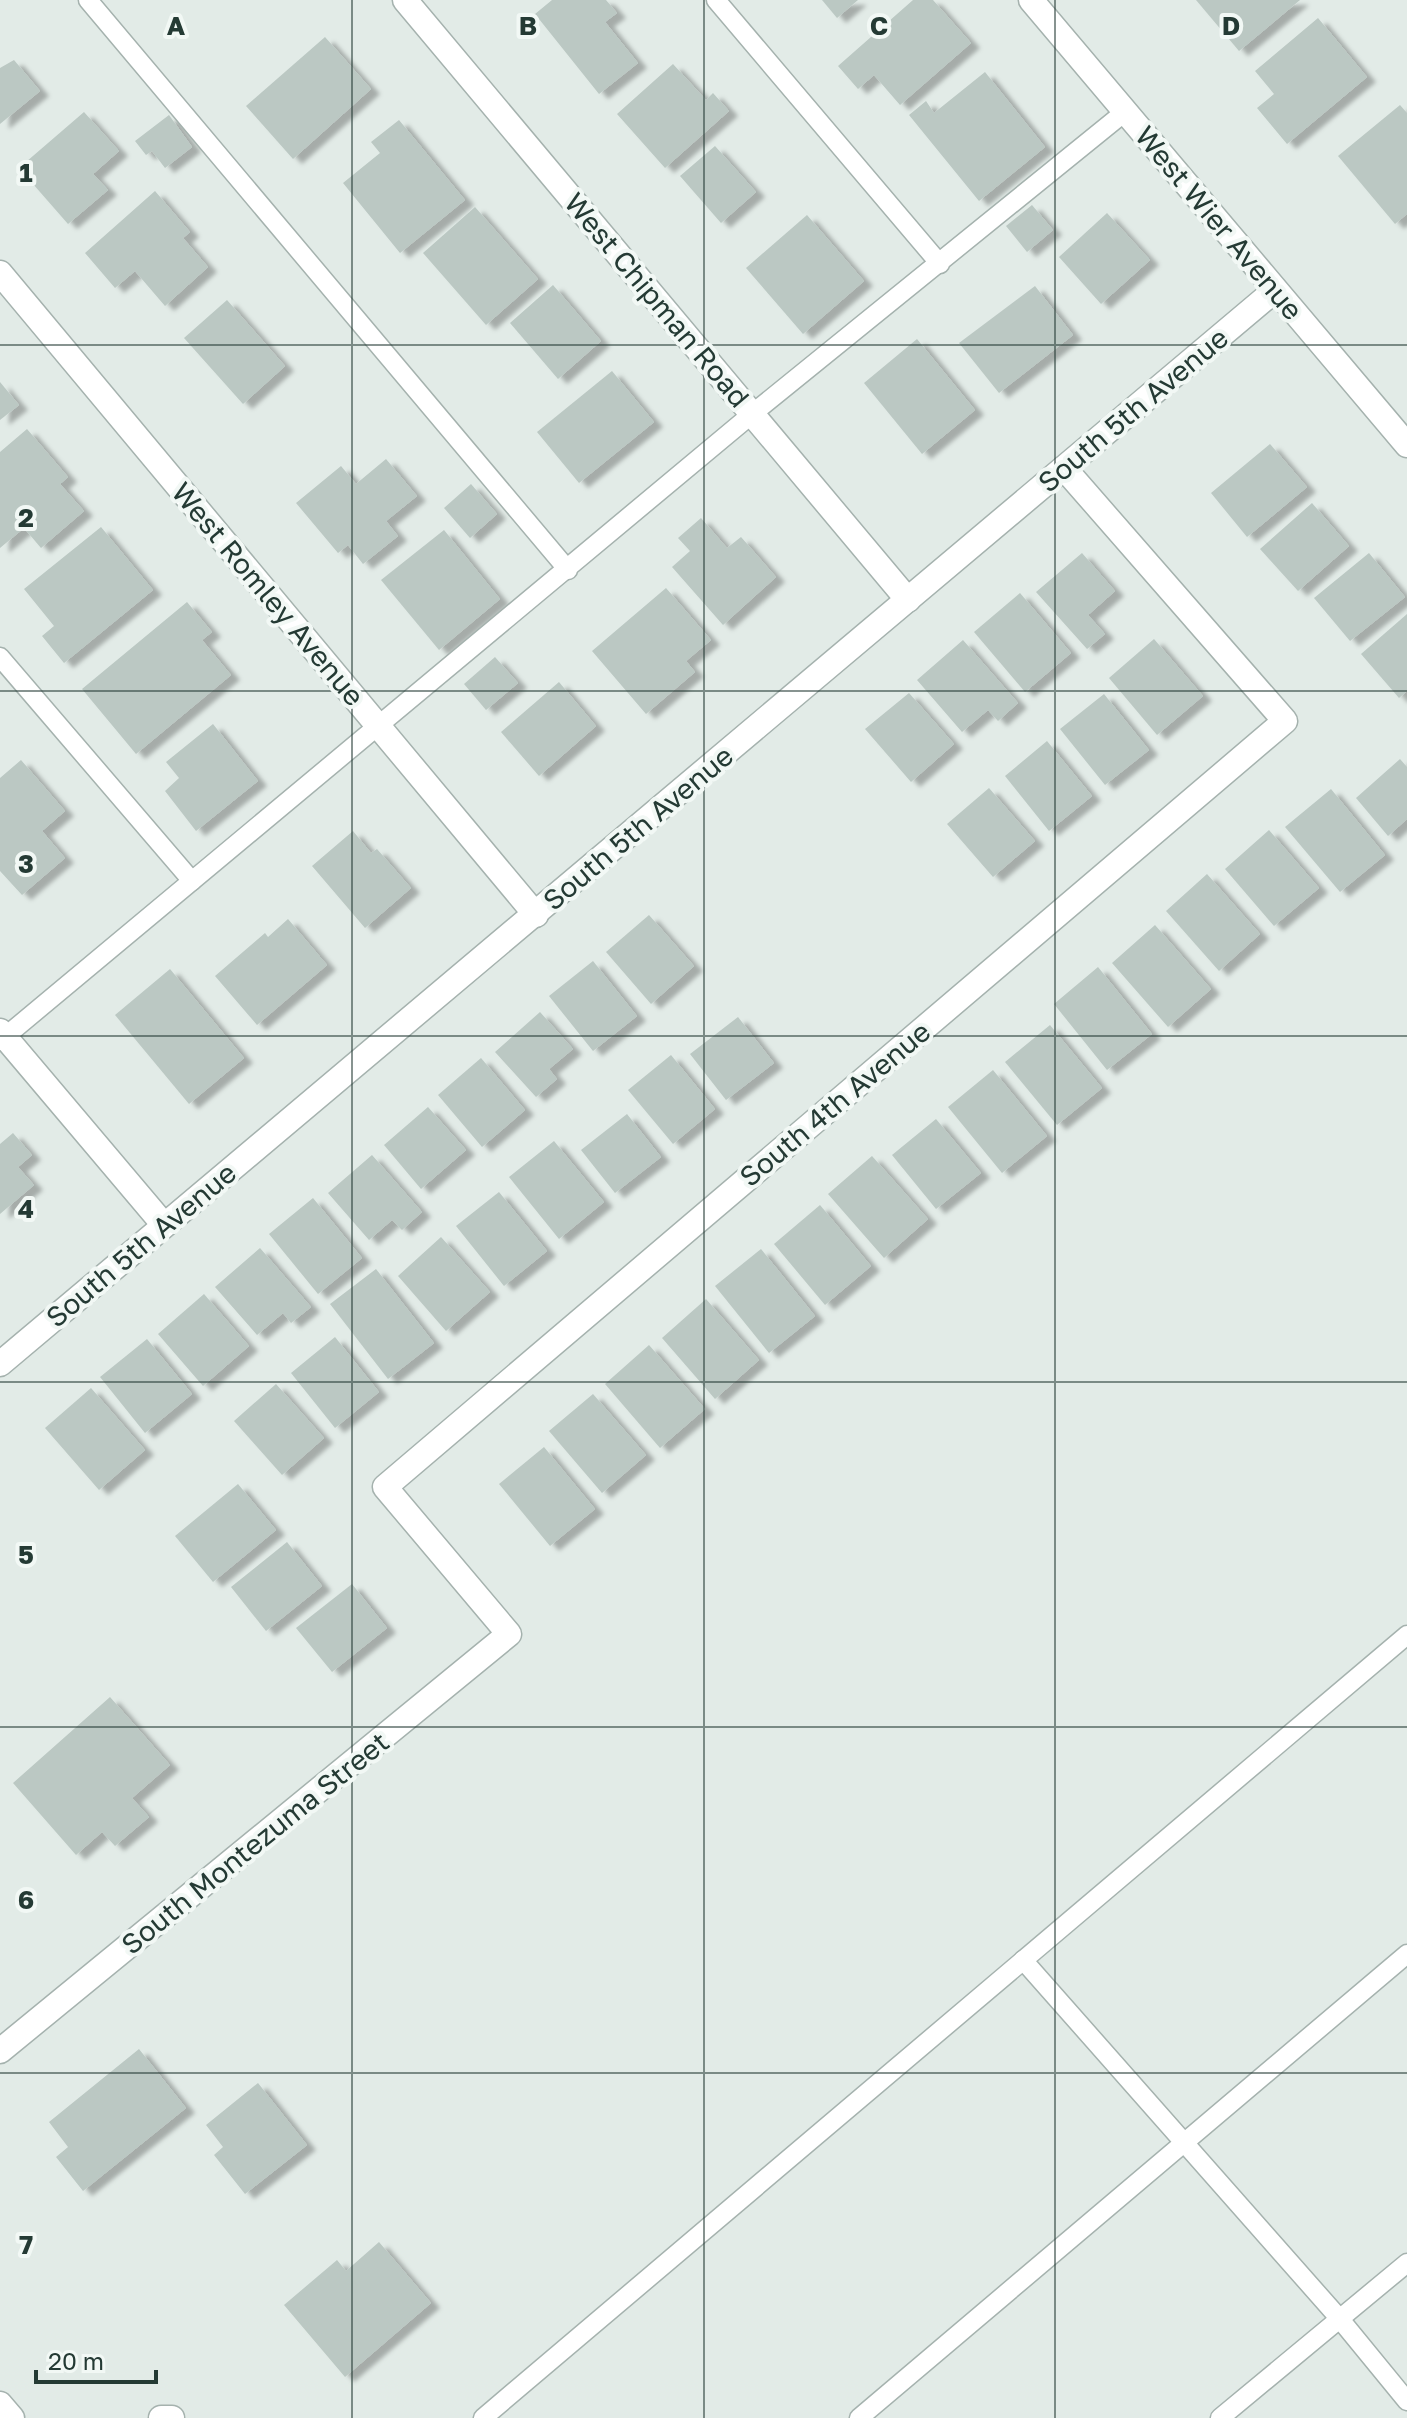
<svg xmlns="http://www.w3.org/2000/svg" width="1407" height="2418" viewBox="0 0 1407 2418" font-family="'Golos Text',sans-serif">
<defs>
<filter id="shadow"><feDropShadow dx="9" dy="5" stdDeviation="2" flood-color="#0004"/></filter>
</defs>
<rect width="100%" height="100%" fill="#e2ebe7"/>
<g fill="#bbc8c3" filter="url(#shadow)">
<polygon points="552,0 606,0 617,13 605,22 638,63 599,94 535,14"/>
<polygon points="822,0 858,0 837,18"/>
<polygon points="913,0 933,0 971,43 900,105 874,75 858,89 838,66"/>
<polygon points="1196,0 1300,0 1239,51"/>
<polygon points="1318,18 1367,77 1287,144 1257,108 1274,94 1255,71"/>
<polygon points="325,37 371,89 293,159 246,106"/>
<polygon points="14,60 40,91 0,124 0,68"/>
<polygon points="673,64 706,100 713,93 729,111 665,168 617,114"/>
<polygon points="985,72 1045,147 979,201 909,115 926,101 934,113"/>
<polygon points="1400,105 1407,113 1407,214 1395,224 1338,156"/>
<polygon points="84,112 119,151 93,174 108,190 68,224 19,168"/>
<polygon points="169,115 192,147 165,168 152,151 146,155 135,141"/>
<polygon points="399,120 465,200 400,253 343,183 380,153 371,142"/>
<polygon points="715,146 756,192 721,223 680,176"/>
<polygon points="155,191 190,232 183,238 208,267 165,306 135,271 115,288 85,253"/>
<polygon points="1032,205 1053,230 1027,252 1006,226"/>
<polygon points="475,207 538,279 486,325 423,253"/>
<polygon points="1107,213 1150,260 1101,304 1059,257"/>
<polygon points="807,215 864,281 803,334 746,268"/>
<polygon points="553,285 601,341 558,379 510,323"/>
<polygon points="1035,286 1073,335 999,393 959,343"/>
<polygon points="227,300 285,366 243,404 184,338"/>
<polygon points="917,339 975,410 922,454 864,383"/>
<polygon points="612,371 654,422 579,483 537,432"/>
<polygon points="0,382 19,405 0,420"/>
<polygon points="27,429 68,477 60,484 84,511 41,548 24,528 0,548 0,452"/>
<polygon points="1270,444 1307,487 1247,537 1211,493"/>
<polygon points="386,459 417,496 386,521 398,536 363,564 348,545 338,553 296,503 341,466 356,484"/>
<polygon points="471,484 497,514 470,538 444,508"/>
<polygon points="1312,503 1349,546 1298,591 1260,549"/>
<polygon points="701,518 727,548 741,537 776,577 723,625 672,567 690,551 678,538"/>
<polygon points="101,527 153,590 64,663 42,636 54,626 24,589"/>
<polygon points="444,530 500,599 439,650 381,580"/>
<polygon points="1082,553 1115,591 1088,615 1105,634 1087,649 1036,592"/>
<polygon points="1369,553 1405,597 1350,641 1314,598"/>
<polygon points="666,588 711,640 686,661 695,672 646,714 592,651"/>
<polygon points="1020,593 1071,653 1025,692 974,632"/>
<polygon points="187,602 212,632 202,640 231,675 136,754 82,689"/>
<polygon points="1407,614 1407,691 1399,698 1361,654"/>
<polygon points="1154,639 1203,696 1157,735 1109,678"/>
<polygon points="963,640 1018,703 998,721 988,710 962,732 917,680"/>
<polygon points="495,657 518,683 486,710 464,684"/>
<polygon points="559,682 596,726 539,776 501,732"/>
<polygon points="909,693 954,744 911,782 865,729"/>
<polygon points="1104,694 1149,750 1105,785 1060,729"/>
<polygon points="213,724 258,781 196,831 165,791 179,778 166,762"/>
<polygon points="1047,741 1092,796 1049,831 1005,776"/>
<polygon points="1400,759 1407,767 1407,819 1388,836 1356,798"/>
<polygon points="21,760 65,811 42,831 65,858 22,895 0,871 0,778"/>
<polygon points="989,788 1035,841 993,877 947,824"/>
<polygon points="1331,789 1385,855 1340,892 1285,827"/>
<polygon points="1269,830 1319,888 1274,926 1225,869"/>
<polygon points="353,831 371,853 377,849 411,888 365,928 312,866"/>
<polygon points="1207,874 1260,934 1219,971 1166,911"/>
<polygon points="649,915 694,966 651,1004 606,952"/>
<polygon points="288,919 327,965 257,1025 215,976 265,933 268,937"/>
<polygon points="1155,925 1211,989 1168,1027 1112,963"/>
<polygon points="593,961 637,1016 593,1051 549,996"/>
<polygon points="1098,967 1152,1034 1107,1070 1054,1004"/>
<polygon points="170,969 244,1058 189,1104 115,1015"/>
<polygon points="540,1012 573,1049 549,1069 557,1079 536,1097 495,1052"/>
<polygon points="738,1017 774,1063 726,1100 690,1054"/>
<polygon points="1050,1025 1102,1088 1057,1125 1005,1062"/>
<polygon points="671,1055 715,1109 673,1144 628,1090"/>
<polygon points="481,1058 525,1110 482,1147 438,1095"/>
<polygon points="993,1070 1047,1136 1002,1173 948,1107"/>
<polygon points="428,1107 466,1150 421,1189 384,1145"/>
<polygon points="627,1114 661,1157 615,1193 581,1150"/>
<polygon points="936,1119 981,1173 936,1209 892,1155"/>
<polygon points="13,1133 32,1155 18,1167 34,1185 0,1214 0,1144"/>
<polygon points="554,1141 604,1202 559,1239 509,1177"/>
<polygon points="372,1155 422,1212 402,1230 392,1220 369,1240 328,1193"/>
<polygon points="872,1156 928,1219 884,1258 828,1194"/>
<polygon points="499,1192 547,1251 504,1286 456,1226"/>
<polygon points="313,1198 362,1258 318,1294 269,1234"/>
<polygon points="820,1205 871,1266 825,1305 774,1244"/>
<polygon points="441,1237 490,1292 446,1331 398,1276"/>
<polygon points="260,1248 311,1307 291,1323 283,1313 257,1335 215,1287"/>
<polygon points="761,1249 815,1316 769,1353 715,1286"/>
<polygon points="376,1269 434,1343 388,1379 330,1304"/>
<polygon points="204,1294 249,1346 203,1386 158,1334"/>
<polygon points="706,1299 759,1360 715,1399 662,1338"/>
<polygon points="335,1337 379,1392 335,1428 291,1373"/>
<polygon points="147,1339 192,1394 145,1433 100,1377"/>
<polygon points="649,1345 705,1409 660,1448 605,1384"/>
<polygon points="276,1384 324,1438 282,1475 234,1421"/>
<polygon points="91,1388 145,1450 99,1490 45,1428"/>
<polygon points="593,1394 646,1455 602,1493 549,1431"/>
<polygon points="544,1447 595,1509 550,1546 499,1484"/>
<polygon points="238,1484 276,1530 213,1582 175,1536"/>
<polygon points="287,1542 322,1586 266,1631 231,1587"/>
<polygon points="352,1584 387,1628 332,1672 296,1628"/>
<polygon points="110,1697 170,1765 132,1798 149,1817 115,1846 102,1832 76,1855 13,1783"/>
<polygon points="139,2049 186,2108 83,2191 56,2157 68,2147 49,2122"/>
<polygon points="258,2083 307,2145 245,2194 214,2155 223,2147 206,2125"/>
<polygon points="379,2242 431,2303 345,2377 284,2305 337,2260 346,2271"/>
</g>
<g fill="none" stroke-linecap="round" stroke-linejoin="round">
<g stroke="#a5b2ae" stroke-width="21">
<g id="service">
<polyline points="88,0 568,570"/>
<polyline points="716,0 940,264"/>
<polyline points="0,657 192,881"/>
<polyline points="0,1041 752,414 1126,111"/>
<polyline points="1023,1960 1339,2318 1407,2401"/>
<polyline points="483,2418 1407,1635"/>
<polyline points="859,2418 1407,1954"/>
<polyline points="1220,2418 1407,2263"/>
</g>
</g>
<g stroke="#a5b2ae" stroke-width="27">
<g id="minor">
<polyline points="405,0 908,600"/>
<polyline points="1031,0 1407,445"/>
<polyline points="0,273 536,915"/>
<polyline points="0,1031 164,1225"/>
<polyline points="0,1364 1274,291"/>
<polyline points="0,2051 509,1634 385,1487 1285,721 1064,468"/>
<polyline points="161,2418 172,2418"/>
</g>
</g>
<g stroke="#a5b2ae" stroke-width="27">
<polyline id="tertiary" points="0,2404 12,2418"/>
</g>
<use href="#service" stroke="#fff" stroke-width="18"/>
<use href="#minor" stroke="#fff" stroke-width="24"/>
<use href="#tertiary" stroke="#fff" stroke-width="24"/>
</g>
<path fill="none" stroke="#243a34" stroke-width="2" stroke-opacity="0.55" d="M352,0v2418M704,0v2418M1055,0v2418M0,345h1407M0,691h1407M0,1036h1407M0,1382h1407M0,1727h1407M0,2073h1407"/>
<g text-anchor="middle" stroke-width="8" stroke-linejoin="round" paint-order="stroke">
<g font-size="28" fill="#243a34" stroke="#f2f8f5">
<text transform="translate(1219 223) rotate(50)" y="10">West Wier Avenue</text>
<text transform="translate(657 300) rotate(50)" y="10">West Chipman Road</text>
<text transform="translate(1133 410) rotate(-40)" y="10">South 5th Avenue</text>
<text transform="translate(268 594) rotate(50)" y="10">West Romley Avenue</text>
<text transform="translate(638 828) rotate(-40)" y="10">South 5th Avenue</text>
<text transform="translate(835 1104) rotate(-40)" y="10">South 4th Avenue</text>
<text transform="translate(141 1245) rotate(-40)" y="10">South 5th Avenue</text>
<text transform="translate(255 1843) rotate(-39)" y="10">South Montezuma Street</text>
</g>
</g>
<g font-size="26" text-anchor="middle" font-weight="bold" fill="#243a34" stroke="#f2f8f5" stroke-width="8" stroke-linejoin="round" paint-order="stroke">
<text x="176" y="35">A</text>
<text x="528" y="35">B</text>
<text x="879" y="35">C</text>
<text x="1231" y="35">D</text>
<text x="26" y="182">1</text>
<text x="26" y="527">2</text>
<text x="26" y="873">3</text>
<text x="26" y="1218">4</text>
<text x="26" y="1564">5</text>
<text x="26" y="1909">6</text>
<text x="26" y="2254">7</text>
</g>
<path d="M36 2370v12h120v-12" fill="none" stroke="#243a34" stroke-width="4"/>
<text x="48" y="2370" font-size="24" fill="#243a34" stroke="#f2f8f5" stroke-width="6" paint-order="stroke">20 m</text>
</svg>
